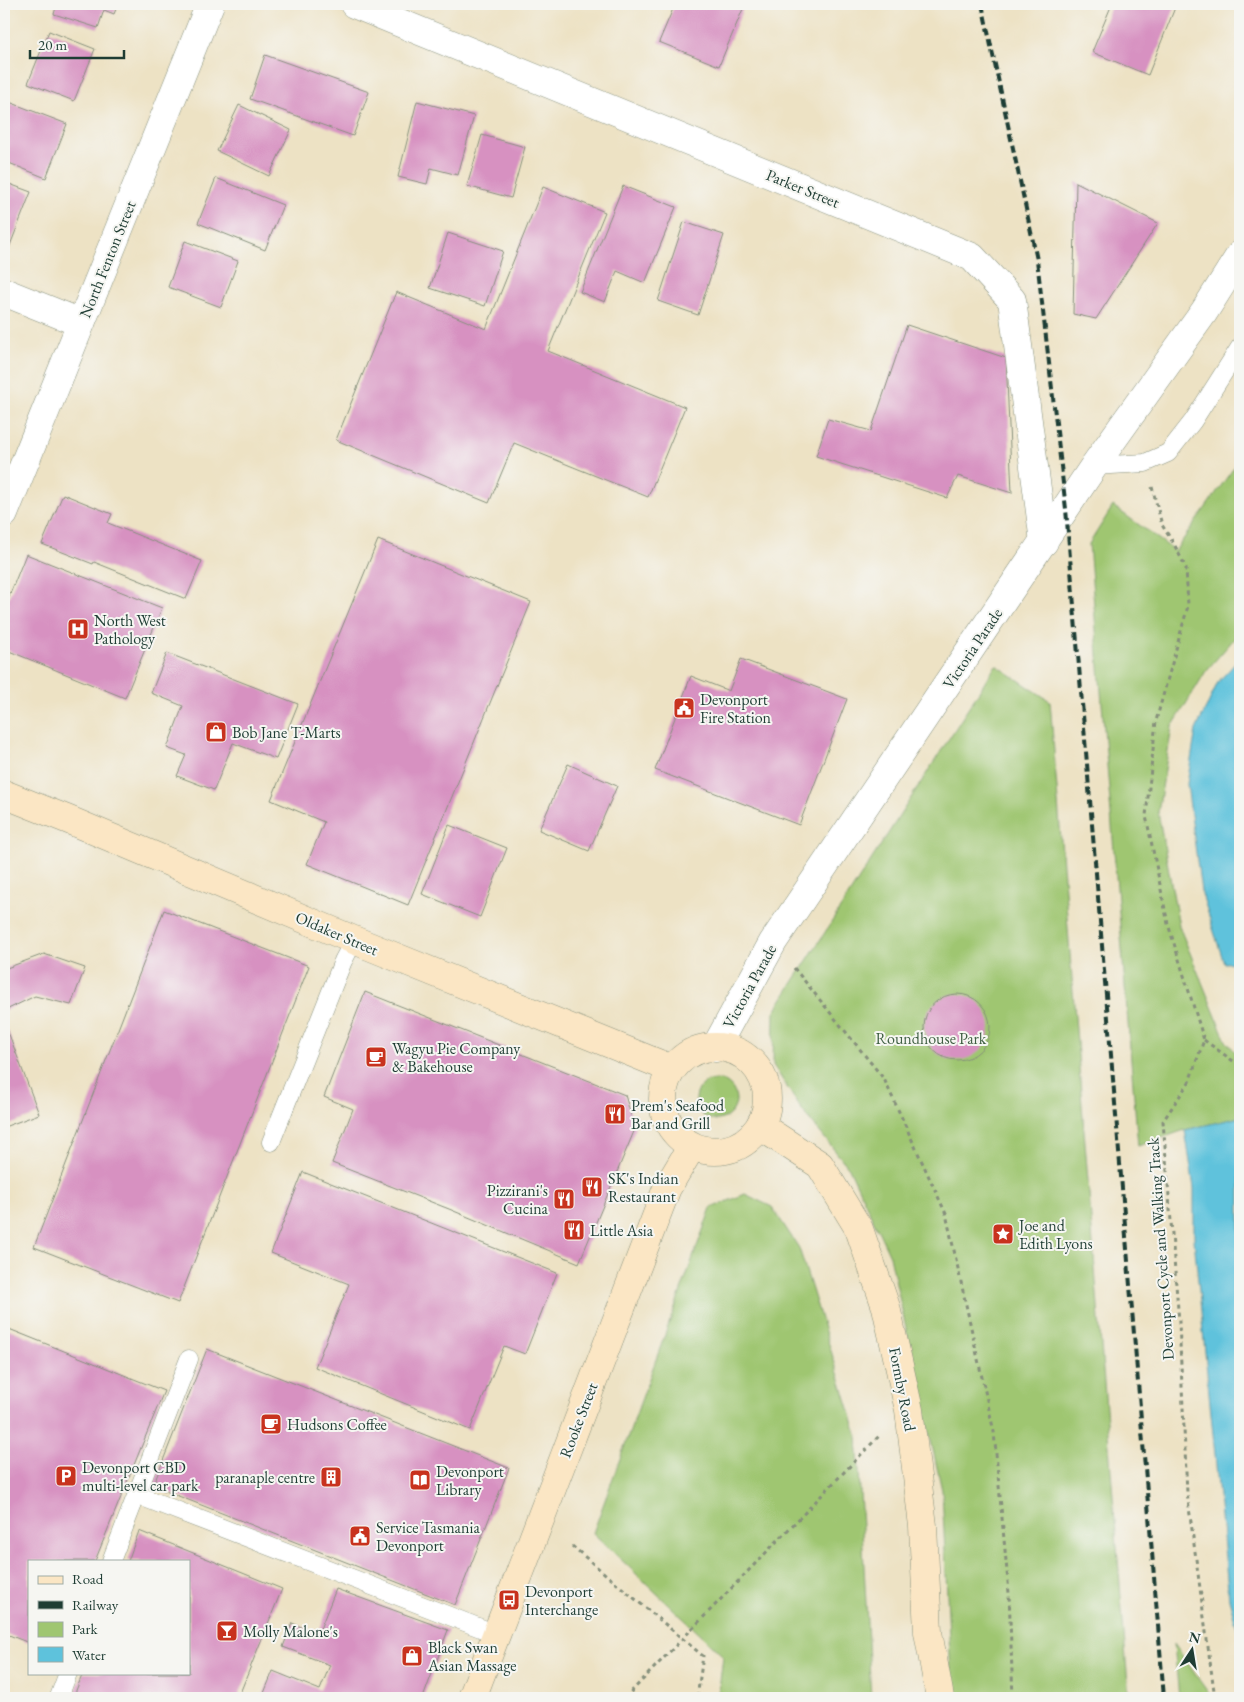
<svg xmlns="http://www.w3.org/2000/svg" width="1244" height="1702" viewBox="0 0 1244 1702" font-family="'EB Garamond',serif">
<rect width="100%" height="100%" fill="#f6f6f2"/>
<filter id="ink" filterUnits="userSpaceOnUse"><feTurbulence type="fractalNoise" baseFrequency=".02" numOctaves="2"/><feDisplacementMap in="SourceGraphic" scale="10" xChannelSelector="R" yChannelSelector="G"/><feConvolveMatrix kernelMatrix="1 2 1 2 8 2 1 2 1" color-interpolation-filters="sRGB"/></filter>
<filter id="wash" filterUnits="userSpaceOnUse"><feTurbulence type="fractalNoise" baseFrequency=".0096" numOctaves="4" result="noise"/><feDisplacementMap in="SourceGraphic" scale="20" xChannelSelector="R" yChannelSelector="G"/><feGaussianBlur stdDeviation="1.12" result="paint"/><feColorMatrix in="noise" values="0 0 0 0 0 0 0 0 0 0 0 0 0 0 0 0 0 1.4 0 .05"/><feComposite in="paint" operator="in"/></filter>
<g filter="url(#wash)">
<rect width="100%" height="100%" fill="#ede2c4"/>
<g fill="#9fc671" stroke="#5f8252">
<polygon points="1240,459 1240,632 1206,671 1172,727 1158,812 1179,926 1226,1041 1240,1057 1240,1117 1185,1130 1138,1146 1089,544 1113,506 1175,551"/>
<polygon points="996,665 1050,701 1129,1698 952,1698 942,1490 890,1256 849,1168 801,1109 773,1065 774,1012"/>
<circle cx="716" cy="1100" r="20"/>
<polygon points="745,1194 772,1207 799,1248 857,1434 871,1698 718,1698 723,1656 593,1533 711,1208"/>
<polygon points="1174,1644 1212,1698 1179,1698"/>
</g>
<g fill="#5ec2dc" stroke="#3e8088">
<polygon points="1240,658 1240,962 1224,963 1201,891 1187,784 1196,730 1218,682"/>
<polygon points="1240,1117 1240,1638 1229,1599 1194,1239 1194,1188 1185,1130"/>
</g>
<g id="blocks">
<g fill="#d791c1">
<polygon points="57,4 118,4 114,14 104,10 98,28 54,14"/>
<polygon points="675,4 745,4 719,66 659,42"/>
<polygon points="1112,4 1173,4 1176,5 1148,75 1092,52"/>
<polygon points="49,31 95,49 74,101 28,83"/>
<polygon points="265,55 369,92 353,136 250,99"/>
<polygon points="4,100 67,124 46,178 4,161"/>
<polygon points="417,101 474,116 458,175 431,168 427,184 398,177"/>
<polygon points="239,105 291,130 269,176 217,151"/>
<polygon points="482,135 525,147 511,198 467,186"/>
<polygon points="216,178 283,205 265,250 198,223"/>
<polygon points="4,182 31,192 7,253 4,252"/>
<polygon points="1076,182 1158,223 1096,319 1073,314"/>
<polygon points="623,186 676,207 645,283 617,271 605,302 580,292"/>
<polygon points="543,187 605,212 548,351 685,407 648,497 514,443 489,503 336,440 396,292 486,329"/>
<polygon points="684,222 724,235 698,315 658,301"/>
<polygon points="448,233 503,251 485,306 430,288"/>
<polygon points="185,241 238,261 221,307 168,287"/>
<polygon points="907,325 1006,358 1012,493 958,476 947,498 816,456 828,419 871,431"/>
<polygon points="63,494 112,514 108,523 202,561 186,599 94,562 93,564 42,544"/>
<polygon points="378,540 531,602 408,905 307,864 324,822 271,800"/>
<polygon points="26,554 162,608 125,698 4,649 4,609"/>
<polygon points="167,653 298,704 276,759 233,743 214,790 177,776 186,755 167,748 183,706 151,693"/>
<polygon points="741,659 847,699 799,825 655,770 691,676 729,691"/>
<polygon points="568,764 617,786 589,851 539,830"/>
<polygon points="449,825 507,848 480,917 422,894"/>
<polygon points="164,910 309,966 178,1303 34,1247"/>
<polygon points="44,954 85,968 71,1005 35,996 4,1011 4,969"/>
<polygon points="365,992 625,1095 635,1129 579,1263 449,1209 332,1163 353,1109 324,1097"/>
<circle cx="957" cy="1027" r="33"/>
<polygon points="4,1021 39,1114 4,1127"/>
<polygon points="303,1172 557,1273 525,1354 504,1346 470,1430 315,1367 349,1284 271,1253"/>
<polygon points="4,1327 164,1391 95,1561 29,1561 29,1643 4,1633"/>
<polygon points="207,1349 509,1468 455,1605 153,1486"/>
<polygon points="139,1531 282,1589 238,1698 88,1698 75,1693 83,1673 189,1673 189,1561 128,1561"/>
<polygon points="336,1589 448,1630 423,1698 262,1698 273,1671 320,1690 330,1665 283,1647 292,1623 318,1634"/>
</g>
</g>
</g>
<g filter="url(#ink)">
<use href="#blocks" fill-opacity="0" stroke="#86907c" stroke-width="1"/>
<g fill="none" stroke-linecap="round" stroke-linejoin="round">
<g stroke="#86907c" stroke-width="19">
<g id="service">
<polyline points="1094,466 1145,463 1168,453 1193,421 1240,347"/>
<polyline points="271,1142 343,961 354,940"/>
<polyline points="137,1495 496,1634"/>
<polyline points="111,1561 189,1359"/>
<polyline points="59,1697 68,1673"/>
</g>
</g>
<g stroke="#86907c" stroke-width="29">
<g id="minor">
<polyline points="354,4 972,257 1012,300 1044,542"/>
<polyline points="4,292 81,323"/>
<polyline points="4,514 210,4"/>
</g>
</g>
<g stroke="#86907c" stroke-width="29">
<polyline id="tertiary" points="715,1048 773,942 1094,466 1204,312 1240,255"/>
</g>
<g stroke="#86907c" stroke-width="29">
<g id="secondary">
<polyline points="4,794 69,820 354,940 672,1069"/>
<circle cx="715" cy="1099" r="52"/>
<polyline points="760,1126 820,1165 859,1229 886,1307 909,1410 923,1526 928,1632 940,1698"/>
<polyline points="472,1698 667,1188 692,1146"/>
</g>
</g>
<g stroke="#86907c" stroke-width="3" stroke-dasharray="4 4" stroke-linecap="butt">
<polyline points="1152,487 1162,525 1174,544 1186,568 1188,606 1156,721 1146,816 1168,924 1204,1040 1189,1082 1163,1121 1179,1322 1187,1493 1215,1698"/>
<polyline points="794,968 884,1079 946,1214 994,1432 1009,1593 1013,1698"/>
<polyline points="1204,1040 1240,1066"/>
<polyline points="572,1546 703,1656 697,1698"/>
<polyline points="625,1698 881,1434"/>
</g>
<use href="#service" stroke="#fff" stroke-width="18"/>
<use href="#minor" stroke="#fff" stroke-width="28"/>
<use href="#tertiary" stroke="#fff" stroke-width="28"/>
<use href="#secondary" stroke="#fbe6c4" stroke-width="28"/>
<polyline stroke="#1f3d34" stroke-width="4" stroke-dasharray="8 4" stroke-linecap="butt" points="982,4 1037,260 1066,509 1164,1698"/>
</g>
</g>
<defs>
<g id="hospital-square" transform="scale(1.125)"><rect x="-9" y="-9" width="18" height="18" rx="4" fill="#c8321e" stroke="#f6f6f2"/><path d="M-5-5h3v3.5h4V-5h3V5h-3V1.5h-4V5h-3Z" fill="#fff"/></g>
<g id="civic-square" transform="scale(1.125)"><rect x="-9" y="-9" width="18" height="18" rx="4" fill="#c8321e" stroke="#f6f6f2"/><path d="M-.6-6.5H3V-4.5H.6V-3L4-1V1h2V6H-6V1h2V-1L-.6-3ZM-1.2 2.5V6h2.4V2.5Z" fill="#fff"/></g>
<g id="shop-square" transform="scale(1.125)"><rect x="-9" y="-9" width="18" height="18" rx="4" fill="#c8321e" stroke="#f6f6f2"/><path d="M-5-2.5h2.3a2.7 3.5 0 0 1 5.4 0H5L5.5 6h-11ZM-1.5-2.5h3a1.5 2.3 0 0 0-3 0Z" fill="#fff"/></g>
<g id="cafe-square" transform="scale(1.125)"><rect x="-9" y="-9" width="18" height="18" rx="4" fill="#c8321e" stroke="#f6f6f2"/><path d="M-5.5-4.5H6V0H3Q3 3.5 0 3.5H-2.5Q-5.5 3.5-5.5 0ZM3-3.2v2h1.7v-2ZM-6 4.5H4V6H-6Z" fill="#fff"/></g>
<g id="restaurant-square" transform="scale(1.125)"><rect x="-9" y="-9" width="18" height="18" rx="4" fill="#c8321e" stroke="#f6f6f2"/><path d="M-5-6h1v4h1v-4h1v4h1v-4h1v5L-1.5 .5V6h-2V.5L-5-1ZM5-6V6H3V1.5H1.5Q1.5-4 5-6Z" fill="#fff"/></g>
<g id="sight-square" transform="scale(1.125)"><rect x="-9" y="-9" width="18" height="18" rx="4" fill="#c8321e" stroke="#f6f6f2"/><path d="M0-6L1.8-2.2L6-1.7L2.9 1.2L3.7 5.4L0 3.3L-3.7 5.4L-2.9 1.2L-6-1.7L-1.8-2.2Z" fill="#fff"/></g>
<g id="parking-square" transform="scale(1.125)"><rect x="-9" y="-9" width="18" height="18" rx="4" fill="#c8321e" stroke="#f6f6f2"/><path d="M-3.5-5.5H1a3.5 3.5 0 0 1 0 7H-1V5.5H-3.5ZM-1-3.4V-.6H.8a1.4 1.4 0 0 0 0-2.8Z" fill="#fff"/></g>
<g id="building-square" transform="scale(1.125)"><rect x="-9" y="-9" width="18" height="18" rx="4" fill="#c8321e" stroke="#f6f6f2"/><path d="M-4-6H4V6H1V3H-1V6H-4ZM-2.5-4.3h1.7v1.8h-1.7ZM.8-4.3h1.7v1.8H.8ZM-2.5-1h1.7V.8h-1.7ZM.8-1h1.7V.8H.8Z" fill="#fff"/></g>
<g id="library-square" transform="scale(1.125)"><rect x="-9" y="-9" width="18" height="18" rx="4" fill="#c8321e" stroke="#f6f6f2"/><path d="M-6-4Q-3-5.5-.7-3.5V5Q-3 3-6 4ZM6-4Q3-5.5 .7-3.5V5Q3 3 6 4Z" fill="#fff"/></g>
<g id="bus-square" transform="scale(1.125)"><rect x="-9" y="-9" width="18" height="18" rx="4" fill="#c8321e" stroke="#f6f6f2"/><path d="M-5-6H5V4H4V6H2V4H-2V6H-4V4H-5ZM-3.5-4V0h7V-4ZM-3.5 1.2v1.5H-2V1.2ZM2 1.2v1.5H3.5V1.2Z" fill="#fff"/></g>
<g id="bar-square" transform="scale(1.125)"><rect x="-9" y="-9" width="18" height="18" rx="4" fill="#c8321e" stroke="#f6f6f2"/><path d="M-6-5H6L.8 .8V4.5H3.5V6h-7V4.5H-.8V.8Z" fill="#fff"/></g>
</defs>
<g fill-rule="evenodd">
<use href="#hospital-square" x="78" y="629"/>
<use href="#civic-square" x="684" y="708"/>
<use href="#shop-square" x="216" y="732"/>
<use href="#cafe-square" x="376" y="1057"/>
<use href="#restaurant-square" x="615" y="1114"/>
<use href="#restaurant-square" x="592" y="1187"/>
<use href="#restaurant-square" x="564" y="1199"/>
<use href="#restaurant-square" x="574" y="1230"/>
<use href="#sight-square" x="1003" y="1234"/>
<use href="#cafe-square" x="271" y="1424"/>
<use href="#parking-square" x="66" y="1476"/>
<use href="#building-square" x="331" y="1477"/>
<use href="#library-square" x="420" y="1480"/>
<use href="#civic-square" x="360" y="1536"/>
<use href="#bus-square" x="509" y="1600"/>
<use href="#bar-square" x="227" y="1631"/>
<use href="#shop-square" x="412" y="1656"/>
</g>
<g text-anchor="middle" stroke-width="4" stroke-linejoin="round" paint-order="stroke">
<g font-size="16" fill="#1f3d34" stroke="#f6f6f2">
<text transform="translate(803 188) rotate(22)" y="6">Parker Street</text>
<text transform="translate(107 259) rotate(-68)" y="6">North Fenton Street</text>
<text transform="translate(972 648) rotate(-56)" y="6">Victoria Parade</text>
<text transform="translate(337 933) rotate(23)" y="6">Oldaker Street</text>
<text transform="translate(749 986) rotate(-61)" y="6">Victoria Parade</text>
<text transform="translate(1160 1249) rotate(-94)" y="6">Devonport Cycle and Walking Track</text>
<text transform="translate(903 1389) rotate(79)" y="6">Formby Road</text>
<text transform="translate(578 1420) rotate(-69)" y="6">Rooke Street</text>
</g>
<g font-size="16" fill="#1f3d34" stroke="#f6f6f2" text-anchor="start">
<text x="94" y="626">North West<tspan x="94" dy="18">Pathology</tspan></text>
<text x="700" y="705">Devonport<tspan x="700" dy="18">Fire Station</tspan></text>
<text x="232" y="738">Bob Jane T-Marts</text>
<text x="392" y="1054">Wagyu Pie Company<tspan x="392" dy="18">&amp; Bakehouse</tspan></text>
<text x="631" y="1111">Prem's Seafood<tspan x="631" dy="18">Bar and Grill</tspan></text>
<text x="608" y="1184">SK's Indian<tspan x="608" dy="18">Restaurant</tspan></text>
<text x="548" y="1196" text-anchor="end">Pizzirani's<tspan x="548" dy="18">Cucina</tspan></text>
<text x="1019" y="1231">Joe and<tspan x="1019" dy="18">Edith Lyons</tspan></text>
<text x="590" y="1236">Little Asia</text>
<text x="287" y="1430">Hudsons Coffee</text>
<text x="82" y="1473">Devonport CBD<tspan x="82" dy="18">multi-level car park</tspan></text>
<text x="436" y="1477">Devonport<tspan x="436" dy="18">Library</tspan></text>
<text x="315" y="1483" text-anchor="end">paranaple centre</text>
<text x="376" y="1533">Service Tasmania<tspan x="376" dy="18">Devonport</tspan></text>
<text x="525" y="1597">Devonport<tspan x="525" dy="18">Interchange</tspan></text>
<text x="243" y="1637">Molly Malone's</text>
<text x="428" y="1653">Black Swan<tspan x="428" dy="18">Asian Massage</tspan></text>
</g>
<g font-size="16" fill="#3f5f43" stroke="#f6f6f2">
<text x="931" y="1044">Roundhouse Park</text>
</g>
</g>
<rect width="1244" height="1702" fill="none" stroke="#f6f6f2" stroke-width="20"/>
<rect x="28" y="1560" width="162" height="115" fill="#f6f6f2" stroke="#a0aca6"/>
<rect x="38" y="1576" width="25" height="8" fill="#fbe6c4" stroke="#a0aca6"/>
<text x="72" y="1584" font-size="15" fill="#1f3d34">Road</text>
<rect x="38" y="1601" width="25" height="8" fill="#1f3d34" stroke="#a0aca6"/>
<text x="72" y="1610" font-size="15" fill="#1f3d34">Railway</text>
<rect x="38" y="1622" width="25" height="15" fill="#9fc671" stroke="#a0aca6"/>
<text x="72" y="1634" font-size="15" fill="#1f3d34">Park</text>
<rect x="38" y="1647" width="25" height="15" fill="#5ec2dc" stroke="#a0aca6"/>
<text x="72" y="1660" font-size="15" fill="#1f3d34">Water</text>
<g transform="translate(1192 1650) rotate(12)" stroke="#f6f6f2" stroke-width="4" paint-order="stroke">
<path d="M0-4L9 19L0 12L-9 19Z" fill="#1f3d34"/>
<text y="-8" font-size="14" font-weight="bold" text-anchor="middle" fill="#1f3d34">N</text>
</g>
<path d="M30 50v8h94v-8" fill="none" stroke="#1f3d34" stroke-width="2.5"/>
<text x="38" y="50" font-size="15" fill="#1f3d34" stroke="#f6f6f2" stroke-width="4" paint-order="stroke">20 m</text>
</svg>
